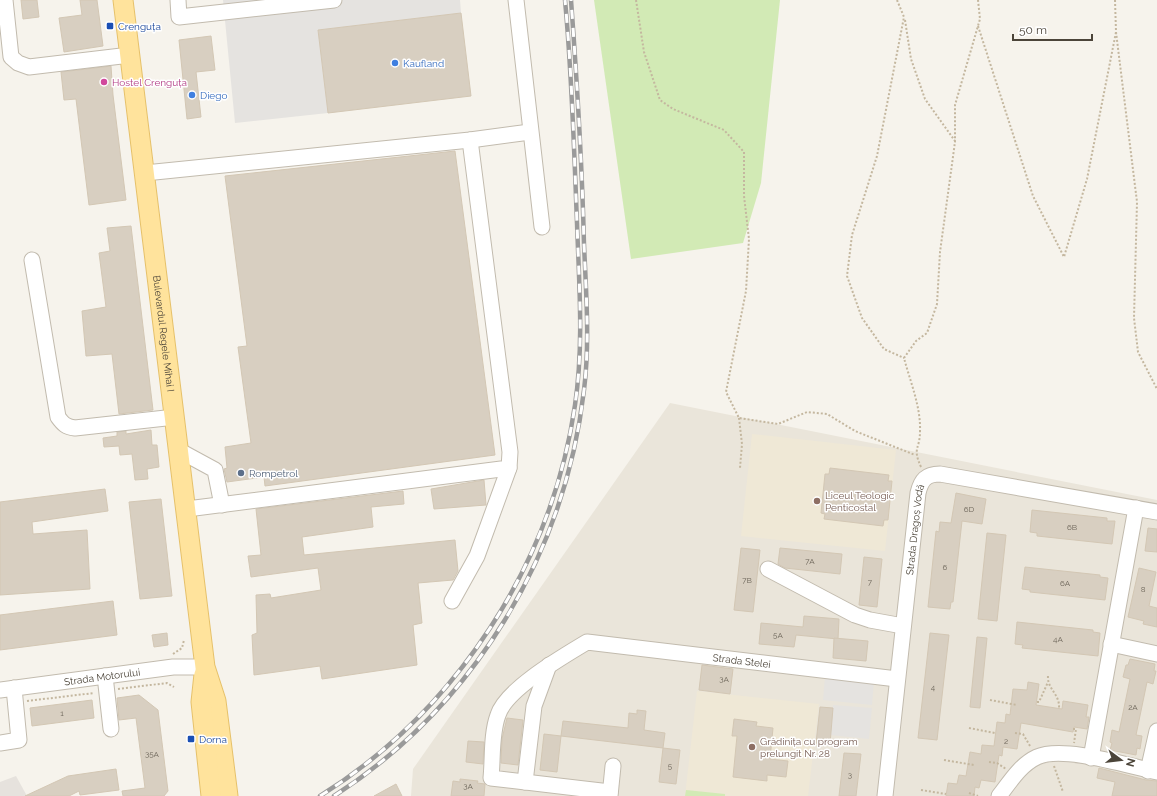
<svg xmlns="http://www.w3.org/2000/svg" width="1157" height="796" viewBox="0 0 1157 796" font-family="Raleway,sans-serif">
<rect width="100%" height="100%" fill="#f6f3ec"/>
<polygon fill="#eae5da" points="670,403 1157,500 1157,796 411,796 413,769"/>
<polygon fill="#e6e2dd" points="16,776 27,796 0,796 0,782"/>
<g fill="#efe8d6">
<polygon points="752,434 896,450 885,551 741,536"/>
<polygon points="697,691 819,704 808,796 685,796"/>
</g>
<g fill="#d2eab5">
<polygon points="594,0 780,0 761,183 743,243 631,259"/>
<polygon points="686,790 725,794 725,796 685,796"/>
</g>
<g fill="#e5e3e0">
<polygon points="223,0 460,0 461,13 318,30 328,113 235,123"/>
<polygon points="825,676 874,681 872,705 823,700"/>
<polygon points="833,705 872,708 869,739 830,735"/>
</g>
<g fill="#d8cfc1" stroke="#d3c7b4">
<polygon points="21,0 37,0 39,17 23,19"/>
<polygon points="80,0 97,0 103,46 64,52 59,18 82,15"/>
<polygon points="461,13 471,96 328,113 318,30"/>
<polygon points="211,36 215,70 196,72 201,117 187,119 179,40"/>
<polygon points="111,66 113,95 126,200 89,205 76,99 64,100 61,72"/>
<polygon points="455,151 495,455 265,486 264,477 227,482 224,469 227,468 225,447 251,443 238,347 247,346 225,176"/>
<polygon points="131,226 153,410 119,414 112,354 86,356 82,311 106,307 99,253 110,251 107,228"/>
<polygon points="151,430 152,445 157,445 159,467 147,469 148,479 135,480 132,454 120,455 119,446 104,447 103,438 117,436 117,432 126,431 126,434"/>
<polygon points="830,468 889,475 888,481 892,481 888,520 884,520 883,526 824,519 825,514 821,513 825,474 829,474"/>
<polygon points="484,480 486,505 434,509 431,489"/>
<polygon points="105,489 108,511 32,522 33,534 87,530 90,589 0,595 0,502"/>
<polygon points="403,491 404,504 371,507 373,527 302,537 304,555 455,540 458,571 453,580 418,583 422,623 413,625 417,665 322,679 320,666 254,675 252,635 257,633 256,595 270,594 271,598 321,590 318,568 251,577 248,556 261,555 256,509"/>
<polygon points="956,493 986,499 982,524 962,521 953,602 951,602 950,609 928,607 936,531 939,532 940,522 951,523"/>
<polygon points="161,499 172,596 140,599 129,502"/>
<polygon points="1032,510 1107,518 1107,521 1115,521 1112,544 1037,536 1037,533 1030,532"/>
<polygon points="1148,528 1157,529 1157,552 1145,551"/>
<polygon points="987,533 1006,535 997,621 978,619"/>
<polygon points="741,548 760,550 753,612 734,610"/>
<polygon points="780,548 842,554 840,574 785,568 778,564"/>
<polygon points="864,557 882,559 877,607 859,605"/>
<polygon points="1025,567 1100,575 1100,577 1108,578 1105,600 1030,592 1030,590 1022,589"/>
<polygon points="1139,568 1156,572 1149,606 1157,608 1157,627 1143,624 1144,621 1128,617"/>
<polygon points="113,601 117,635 0,650 0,615"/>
<polygon points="804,616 839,619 838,639 796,635 794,647 759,644 761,623 803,627"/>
<polygon points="1017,622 1093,630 1093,632 1100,633 1098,656 1022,648 1023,645 1015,644"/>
<polygon points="167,633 168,645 154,647 152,635"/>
<polygon points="930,633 949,635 937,740 918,738"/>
<polygon points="977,637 987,638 980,708 970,707"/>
<polygon points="834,638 868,641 866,661 833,658"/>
<polygon points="1130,659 1155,664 1154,671 1156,671 1153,684 1147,682 1136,735 1142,736 1140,749 1137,748 1136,755 1110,750 1112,743 1110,742 1112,730 1119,732 1130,679 1123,677 1126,665 1128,665"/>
<polygon points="702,665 733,669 730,694 699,690"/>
<polygon points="1028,682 1039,684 1036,705 1062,709 1063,701 1088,705 1086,717 1089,717 1087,729 1074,727 1073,732 1021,723 1017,749 1003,747 1002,756 999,755 995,782 981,780 979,788 975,787 974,796 946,796 948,783 957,784 959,775 966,776 970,752 981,754 982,745 994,746 997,722 1005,723 1006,714 1010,715 1013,689 1027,690"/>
<polygon points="139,695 158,710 168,791 164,796 123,796 122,791 145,788 136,718 119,720 117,698"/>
<polygon points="92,700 94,718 32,726 30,708"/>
<polygon points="820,707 833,708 830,744 816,743"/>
<polygon points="637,710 646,711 644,730 665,733 663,748 561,736 563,721 628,728 629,713 637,714"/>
<polygon points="507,718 523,720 518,765 501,763 502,739"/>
<polygon points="734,719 757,722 756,726 773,728 770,759 788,761 786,777 767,775 767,781 733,777 737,736 732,736"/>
<polygon points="544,734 561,736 557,772 540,770"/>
<polygon points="468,741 484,742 483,764 466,762"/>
<polygon points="663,748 680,750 676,784 659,782"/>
<polygon points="844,753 861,754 856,796 839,796"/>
<polygon points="1099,768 1146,780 1157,781 1157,796 1112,796 1115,782 1097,778"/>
<polygon points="116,769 119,790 80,795 79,791 69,796 25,796 68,776"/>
<polygon points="460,779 478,781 477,783 485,784 484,796 451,796 453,781 460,782"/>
<polygon points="396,784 402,796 374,796"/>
</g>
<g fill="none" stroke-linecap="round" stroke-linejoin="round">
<g stroke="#c2bbae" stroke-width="17">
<g id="minor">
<polyline points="5,0 11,57 18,63 29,67 130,55"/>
<polyline points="178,0 179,17 334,0"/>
<polyline points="516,0 542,227"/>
<polyline points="145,173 470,140 530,132"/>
<path d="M32,260l26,157c5,7 8,10 17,11l100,-11"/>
<polyline points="180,451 215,470 222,505"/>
<polyline points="187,509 509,468 510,452 470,140"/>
<polyline points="768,569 855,615 870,620 903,626"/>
<polyline points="452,601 477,556 509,468"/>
<polyline points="1111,644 1157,654"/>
<polyline points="105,676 111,729"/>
<path id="s1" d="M0,690l173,-23h32"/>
<polyline points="0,743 19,740 14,688"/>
<polyline points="1091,758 1136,508"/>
<polyline points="1148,771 1157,731"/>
<polyline points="525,782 534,706 549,665"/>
<path id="s2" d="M610,792l-119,-14c2,-20 0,-44 7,-63 8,-26 66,-59 89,-73l310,37"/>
<polyline points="610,796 613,766"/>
<path id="s3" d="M885,796l33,-303c3,-13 8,-19 22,-19l217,38"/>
<path d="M999,796c11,-14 21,-31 38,-39 26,-12 91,9 120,15"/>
</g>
</g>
<g stroke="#e6c16a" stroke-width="21">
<g id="major">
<path id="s4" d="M123,0l82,667 11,34 12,95"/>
<polyline points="204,674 201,702 211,796"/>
</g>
</g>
<g stroke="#c4b79f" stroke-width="2" stroke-dasharray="2 2" stroke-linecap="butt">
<polyline points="636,0 644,52 660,100 673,109 724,130 744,152 744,196 749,239 746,291 726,392 739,418 778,424 807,412 827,414 855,431 915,455"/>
<polyline points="897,0 904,17 877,156 852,235 847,276 862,318 884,349 904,358"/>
<polyline points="1115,0 1116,32 1137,202 1134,318 1138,352 1157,389"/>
<polyline points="905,20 911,59 925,99 955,141"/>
<polyline points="978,26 1033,196 1064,257 1087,179 1116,32"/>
<polyline points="739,418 742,444 740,468"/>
<path d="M921,467c-9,-20 -1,-17 -1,-36 1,-24 -10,-50 -16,-73l12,-17 11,-8 10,-29 3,-52 15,-110v-37l25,-86 -2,-19"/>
<polyline points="173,654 182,648 184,640"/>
<path d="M1048,676c-1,13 12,18 11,32"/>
<polyline points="118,689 167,683 174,687"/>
<polyline points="990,700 1017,705"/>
<polyline points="27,701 94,693"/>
<polyline points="1037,702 1039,702 1048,682"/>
<polyline points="969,728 995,733"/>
<polyline points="1073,729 1076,729 1074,743"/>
<polyline points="1015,733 1023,734 1030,746"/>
<polyline points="944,760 974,765"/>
<polyline points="989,762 997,763 1006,769"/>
<polyline points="1054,766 1063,792"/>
<polyline points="921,790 946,794"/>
<polyline points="969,793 978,796"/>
</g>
<use href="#minor" stroke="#fff" stroke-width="15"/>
<use href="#major" stroke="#ffe39c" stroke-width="19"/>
<g stroke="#9a9a9a" stroke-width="4.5">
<g id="rail">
<path d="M320,796c136,-85 232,-232 255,-391 9,-60 4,-122 2,-182 -3,-75 -5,-149 -12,-223"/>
<path d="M334,796c140,-90 231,-242 250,-406 6,-48 2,-98 0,-146 -2,-82 -7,-163 -13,-244"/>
</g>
</g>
<use href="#rail" stroke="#fff" stroke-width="3" stroke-dasharray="9" stroke-linecap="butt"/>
</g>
<g fill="#1a4fb4" stroke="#fff" stroke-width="1.5">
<rect x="106" y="22" width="8" height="8" rx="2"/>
<rect x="187" y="735" width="8" height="8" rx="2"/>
</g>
<g fill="#3f7fe0" stroke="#fff" stroke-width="1.5">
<circle cx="395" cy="63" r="4"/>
<circle cx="192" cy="95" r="4"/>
</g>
<circle fill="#d1479c" stroke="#fff" stroke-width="1.5" cx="104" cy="82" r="4"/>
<circle fill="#5c6f8a" stroke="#fff" stroke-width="1.5" cx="241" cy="473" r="4"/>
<g fill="#8d6e63" stroke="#fff" stroke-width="1.5">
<circle cx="817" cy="501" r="4"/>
<circle cx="752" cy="747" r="4"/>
</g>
<g text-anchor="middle" stroke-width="3" stroke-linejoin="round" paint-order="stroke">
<g font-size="8" fill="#6e675b">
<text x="969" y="512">6D</text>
<text x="1072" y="530">6B</text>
<text x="810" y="564">7A</text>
<text x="945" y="570">6</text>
<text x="747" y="583">7B</text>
<text x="870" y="585">7</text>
<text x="1065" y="586">6A</text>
<text x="1143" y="592">8</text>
<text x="778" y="638">5A</text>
<text x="1058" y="642">4A</text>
<text x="724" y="682">3A</text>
<text x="933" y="690">4</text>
<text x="1133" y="710">2A</text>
<text x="62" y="716">1</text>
<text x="1006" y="744">2</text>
<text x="152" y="757">35A</text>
<text x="670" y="769">5</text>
<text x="850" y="778">3</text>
<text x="468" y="789">3A</text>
</g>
<g font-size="10" fill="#164399" stroke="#fff" text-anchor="start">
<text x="118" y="30">Crenguța</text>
<text x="199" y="743">Dorna</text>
</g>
<g font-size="10" fill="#366cbe" stroke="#fff" text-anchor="start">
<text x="403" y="67">Kaufland</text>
<text x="200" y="99">Diego</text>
</g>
<g font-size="10" fill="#b23c85" stroke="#fff" text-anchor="start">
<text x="112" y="86">Hostel Crenguța</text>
</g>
<g font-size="10" fill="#4b4439" stroke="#fff">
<text dy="4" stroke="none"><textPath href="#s4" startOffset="336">Bulevardul Regele Mihai I</textPath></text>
<text dy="4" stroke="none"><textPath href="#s3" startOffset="268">Strada Dragoș Vodă</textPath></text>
<text dy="4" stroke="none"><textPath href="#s2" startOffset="456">Strada Stelei</textPath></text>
<text dy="4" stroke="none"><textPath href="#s1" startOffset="103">Strada Motorului</textPath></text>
</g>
<g font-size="10" fill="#4e5e75" stroke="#fff" text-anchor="start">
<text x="249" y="477">Rompetrol</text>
</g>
<g font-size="10" fill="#785e54" stroke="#fff" text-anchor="start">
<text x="825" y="499">Liceul Teologic<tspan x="825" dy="12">Penticostal</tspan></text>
<text x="760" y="745">Grădinița cu program<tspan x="760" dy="12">prelungit Nr. 28</tspan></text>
</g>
</g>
<g transform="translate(1121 760) rotate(105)" stroke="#ffffff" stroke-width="3" paint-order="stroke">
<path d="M0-3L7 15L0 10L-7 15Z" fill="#4b4439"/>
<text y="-6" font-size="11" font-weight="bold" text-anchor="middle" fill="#4b4439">N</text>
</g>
<path d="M1013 34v6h79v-6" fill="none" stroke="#4b4439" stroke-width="2"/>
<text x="1019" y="34" font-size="12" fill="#4b4439" stroke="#ffffff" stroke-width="3" paint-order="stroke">50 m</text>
</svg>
